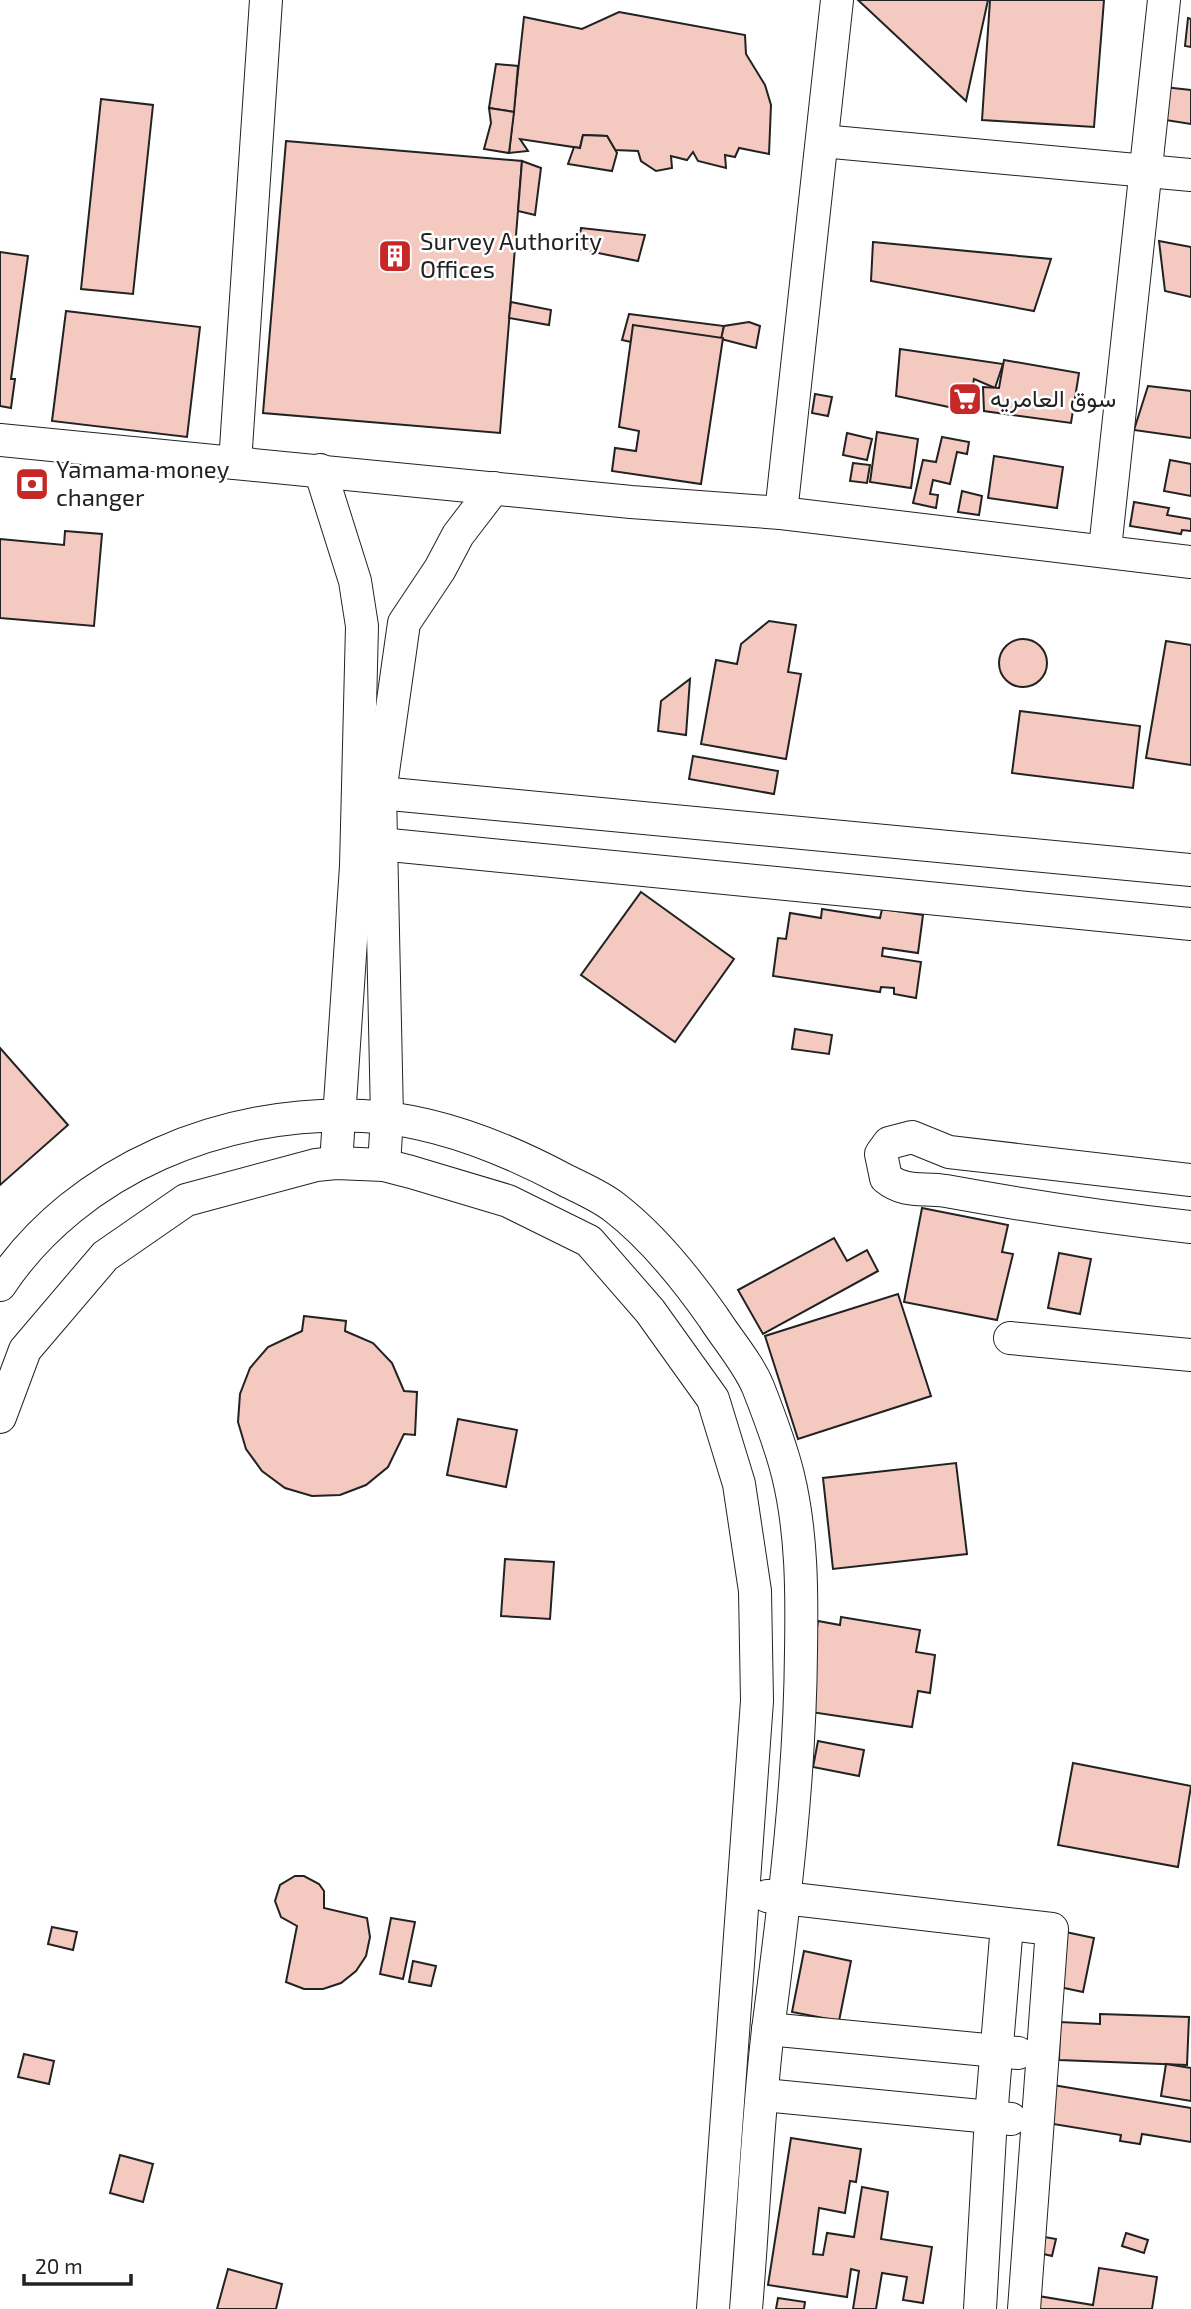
<svg xmlns="http://www.w3.org/2000/svg" width="1191" height="2309" viewBox="0 0 1191 2309" font-family="'Exo 2',Vazirmatn,sans-serif">
<rect width="100%" height="100%" fill="#fff"/>
<g fill="#f3c9c0" stroke="#222" stroke-width="2">
<polygon points="858,0 988,0 966,101"/>
<polygon points="990,0 1104,0 1094,127 982,120"/>
<polygon points="619,12 745,35 746,54 765,85 771,105 769,154 739,148 735,157 725,155 726,168 698,161 693,152 687,160 671,156 672,168 656,171 641,161 638,151 615,150 607,136 583,135 580,148 520,139 528,151 509,153 524,17 582,29"/>
<polygon points="1188,18 1191,19 1191,47 1185,46"/>
<polygon points="496,64 518,66 514,112 489,108"/>
<polygon points="1164,87 1191,90 1191,124 1159,119"/>
<polygon points="101,99 153,105 133,294 81,289"/>
<polygon points="489,108 514,112 509,153 484,149 491,123"/>
<polygon points="583,135 607,136 617,153 612,171 568,164 574,147 580,148"/>
<polygon points="286,141 522,161 500,433 263,413"/>
<polygon points="522,161 541,168 535,215 518,211"/>
<polygon points="581,228 645,235 638,261 578,249"/>
<polygon points="1159,241 1191,247 1191,297 1165,291"/>
<polygon points="873,242 1051,259 1034,311 871,281"/>
<polygon points="0,252 28,256 11,379 15,379 11,408 0,406"/>
<polygon points="511,302 551,310 549,325 509,318"/>
<polygon points="66,311 200,327 187,437 52,421"/>
<polygon points="629,314 724,326 717,361 622,340"/>
<polygon points="749,322 760,326 756,348 721,339 724,326"/>
<polygon points="633,325 723,338 701,484 612,471 615,448 636,451 639,431 619,427"/>
<polygon points="900,349 1003,364 995,388 974,379 968,411 896,396"/>
<polygon points="1004,360 1079,373 1071,423 984,411 983,387 999,388"/>
<polygon points="1148,386 1191,391 1191,438 1134,430"/>
<polygon points="815,394 832,397 828,416 812,413"/>
<polygon points="877,432 918,439 911,488 870,482"/>
<polygon points="847,433 872,439 867,460 843,455"/>
<polygon points="942,437 969,442 967,454 957,452 950,484 933,480 930,494 938,495 936,508 913,503 923,460 936,462"/>
<polygon points="994,456 1063,467 1057,508 988,498"/>
<polygon points="1170,460 1191,464 1191,496 1164,491"/>
<polygon points="853,463 870,465 867,483 850,481"/>
<polygon points="962,491 982,496 979,515 958,512"/>
<polygon points="1134,502 1169,508 1167,515 1191,519 1191,531 1182,530 1181,534 1130,526"/>
<polygon points="65,531 102,534 94,626 0,618 0,539 64,545"/>
<polygon points="769,621 796,625 788,672 801,674 786,759 701,744 716,660 737,664 741,644"/>
<circle cx="1023" cy="663" r="24"/>
<polygon points="1166,641 1191,645 1191,765 1146,758"/>
<polygon points="690,679 686,735 658,731 661,701"/>
<polygon points="1020,711 1140,726 1133,788 1012,773"/>
<polygon points="693,756 778,771 774,794 689,779"/>
<polygon points="641,892 734,959 675,1042 581,975"/>
<polygon points="822,909 880,918 882,909 923,915 918,953 883,948 882,956 921,962 916,998 894,994 894,988 881,987 880,992 773,976 778,938 786,939 790,913 821,918"/>
<polygon points="795,1029 832,1035 829,1054 792,1049"/>
<polygon points="0,1048 68,1125 0,1185"/>
<polygon points="922,1208 1008,1225 1002,1252 1013,1254 997,1320 904,1302"/>
<polygon points="834,1238 847,1261 867,1250 878,1271 763,1334 738,1290"/>
<polygon points="1059,1253 1091,1259 1080,1314 1048,1308"/>
<polygon points="898,1294 931,1396 798,1439 765,1336"/>
<polygon points="304,1316 346,1321 345,1331 373,1343 392,1363 404,1391 417,1392 415,1435 404,1434 388,1467 366,1485 340,1495 312,1496 285,1488 262,1471 246,1449 238,1422 240,1394 250,1368 268,1347 302,1331"/>
<polygon points="458,1419 517,1430 506,1487 447,1475"/>
<polygon points="956,1463 967,1554 833,1569 823,1478"/>
<polygon points="505,1559 554,1562 550,1619 501,1616"/>
<polygon points="841,1617 920,1630 916,1652 935,1655 930,1693 918,1691 912,1727 804,1711 818,1621 840,1625"/>
<polygon points="818,1741 864,1750 859,1776 813,1767"/>
<polygon points="1073,1763 1191,1786 1178,1867 1058,1845"/>
<polygon points="295,1876 304,1876 319,1884 324,1891 324,1908 367,1918 370,1937 366,1956 356,1971 341,1983 323,1989 304,1989 286,1982 297,1926 281,1917 275,1901 280,1885"/>
<polygon points="391,1918 415,1922 403,1979 380,1974"/>
<polygon points="52,1927 77,1932 73,1950 48,1944"/>
<polygon points="1061,1931 1094,1938 1083,1992 1050,1985"/>
<polygon points="804,1951 851,1961 839,2021 792,2012"/>
<polygon points="413,1961 436,1966 431,1986 409,1982"/>
<polygon points="1100,2014 1189,2017 1187,2065 1059,2060 1060,2022 1100,2024"/>
<polygon points="24,2054 54,2061 49,2084 18,2077"/>
<polygon points="1166,2064 1191,2068 1191,2101 1161,2096"/>
<polygon points="1053,2085 1191,2108 1191,2142 1142,2134 1140,2144 1120,2141 1121,2135 1047,2123"/>
<polygon points="791,2138 861,2149 856,2182 850,2181 845,2213 819,2208 813,2254 823,2255 827,2233 854,2237 862,2187 888,2192 881,2239 932,2247 923,2303 903,2300 907,2277 882,2273 876,2309 853,2309 859,2271 851,2269 847,2297 768,2285"/>
<polygon points="120,2155 153,2164 143,2202 110,2193"/>
<polygon points="1126,2233 1148,2240 1144,2253 1122,2246"/>
<polygon points="1039,2236 1056,2239 1052,2256 1035,2252"/>
<polygon points="1099,2268 1157,2277 1152,2309 1036,2309 1038,2296 1093,2305"/>
<polygon points="228,2269 282,2284 276,2309 217,2309"/>
<polygon points="778,2298 805,2302 804,2309 776,2309"/>
</g>
<g fill="none" stroke-linecap="round" stroke-linejoin="round">
<g stroke="#222" stroke-width="34">
<g id="street">
<polyline points="822,141 1191,175"/>
<polyline points="0,440 631,502 781,513 1191,562"/>
<polyline points="235,463 266,0"/>
<polyline points="320,470 355,581 362,626 356,866 336,1163"/>
<polyline points="781,513 837,0"/>
<polyline points="1105,549 1164,0"/>
<polyline points="380,793 1191,870"/>
<polyline points="380,844 1191,924"/>
<polyline points="384,1165 387,1117 380,793 404,623 440,569 458,535 494,488"/>
<path d="M1191,1180l-242,-28 -37,-15 -23,6 -8,11 5,24c20,16 37,9 60,13 82,15 163,27 245,36"/>
<path d="M0,1285c78,-117 226,-176 363,-169 69,3 142,32 202,64 16,8 35,16 49,27 39,30 71,70 99,110 14,22 35,46 45,70 11,28 23,59 30,88 14,57 14,119 13,176 -1,124 -16,248 -32,371 -12,95 -15,192 -23,287"/>
<polyline points="1010,1338 1191,1355"/>
<polyline points="0,1417 25,1350 105,1256 186,1200 316,1165 336,1163 384,1165 411,1172 508,1201 589,1241 650,1311 713,1399 739,1484 755,1591 757,1701 713,2309"/>
<polyline points="767,1896 1052,1929 1024,2309"/>
<polyline points="768,2029 1018,2053"/>
<polyline points="764,2095 1011,2119"/>
<polyline points="980,2309 991,2117 1007,1925"/>
</g>
</g>
<use href="#street" stroke="#fff" stroke-width="32"/>
</g>
<defs>
<g id="building-square" transform="scale(1.75)"><rect x="-9" y="-9" width="18" height="18" rx="4" fill="#c62828" stroke="#fff"/><path d="M-4-6H4V6H1V3H-1V6H-4ZM-2.5-4.3h1.7v1.8h-1.7ZM.8-4.3h1.7v1.8H.8ZM-2.5-1h1.7V.8h-1.7ZM.8-1h1.7V.8H.8Z" fill="#fff"/></g>
<g id="supermarket-square" transform="scale(1.75)"><rect x="-9" y="-9" width="18" height="18" rx="4" fill="#c62828" stroke="#fff"/><path d="M-6-5.5h2.5l.6 2H6L4.5 2H-2.5L-4.4-4H-6ZM-1.5 3.2a1.3 1.3 0 1 0 .1 0ZM3 3.2a1.3 1.3 0 1 0 .1 0Z" fill="#fff"/></g>
<g id="bank-square" transform="scale(1.75)"><rect x="-9" y="-9" width="18" height="18" rx="4" fill="#c62828" stroke="#fff"/><path d="M-6-4H6V4H-6ZM0-2.3a2.3 2.3 0 1 0 0 4.6a2.3 2.3 0 1 0 0-4.6Z" fill="#fff"/></g>
</defs>
<g fill-rule="evenodd">
<use href="#building-square" x="395" y="256"/>
<use href="#supermarket-square" x="965" y="399"/>
<use href="#bank-square" x="32" y="484"/>
</g>
<g text-anchor="middle" stroke-width="5" stroke-linejoin="round" paint-order="stroke">
<g font-size="24" fill="#222" stroke="#fff" text-anchor="start">
<text x="420" y="250">Survey Authority<tspan x="420" dy="28">Offices</tspan></text>
<text x="990" y="407">سوق العامريه</text>
<text x="56" y="478">Yamama money<tspan x="56" dy="28">changer</tspan></text>
</g>
</g>
<path d="M24 2274v10h107v-10" fill="none" stroke="#222222" stroke-width="3.5"/>
<text x="35" y="2274" font-size="21" fill="#222222" stroke="#ffffff" stroke-width="5" paint-order="stroke">20 m</text>
</svg>
